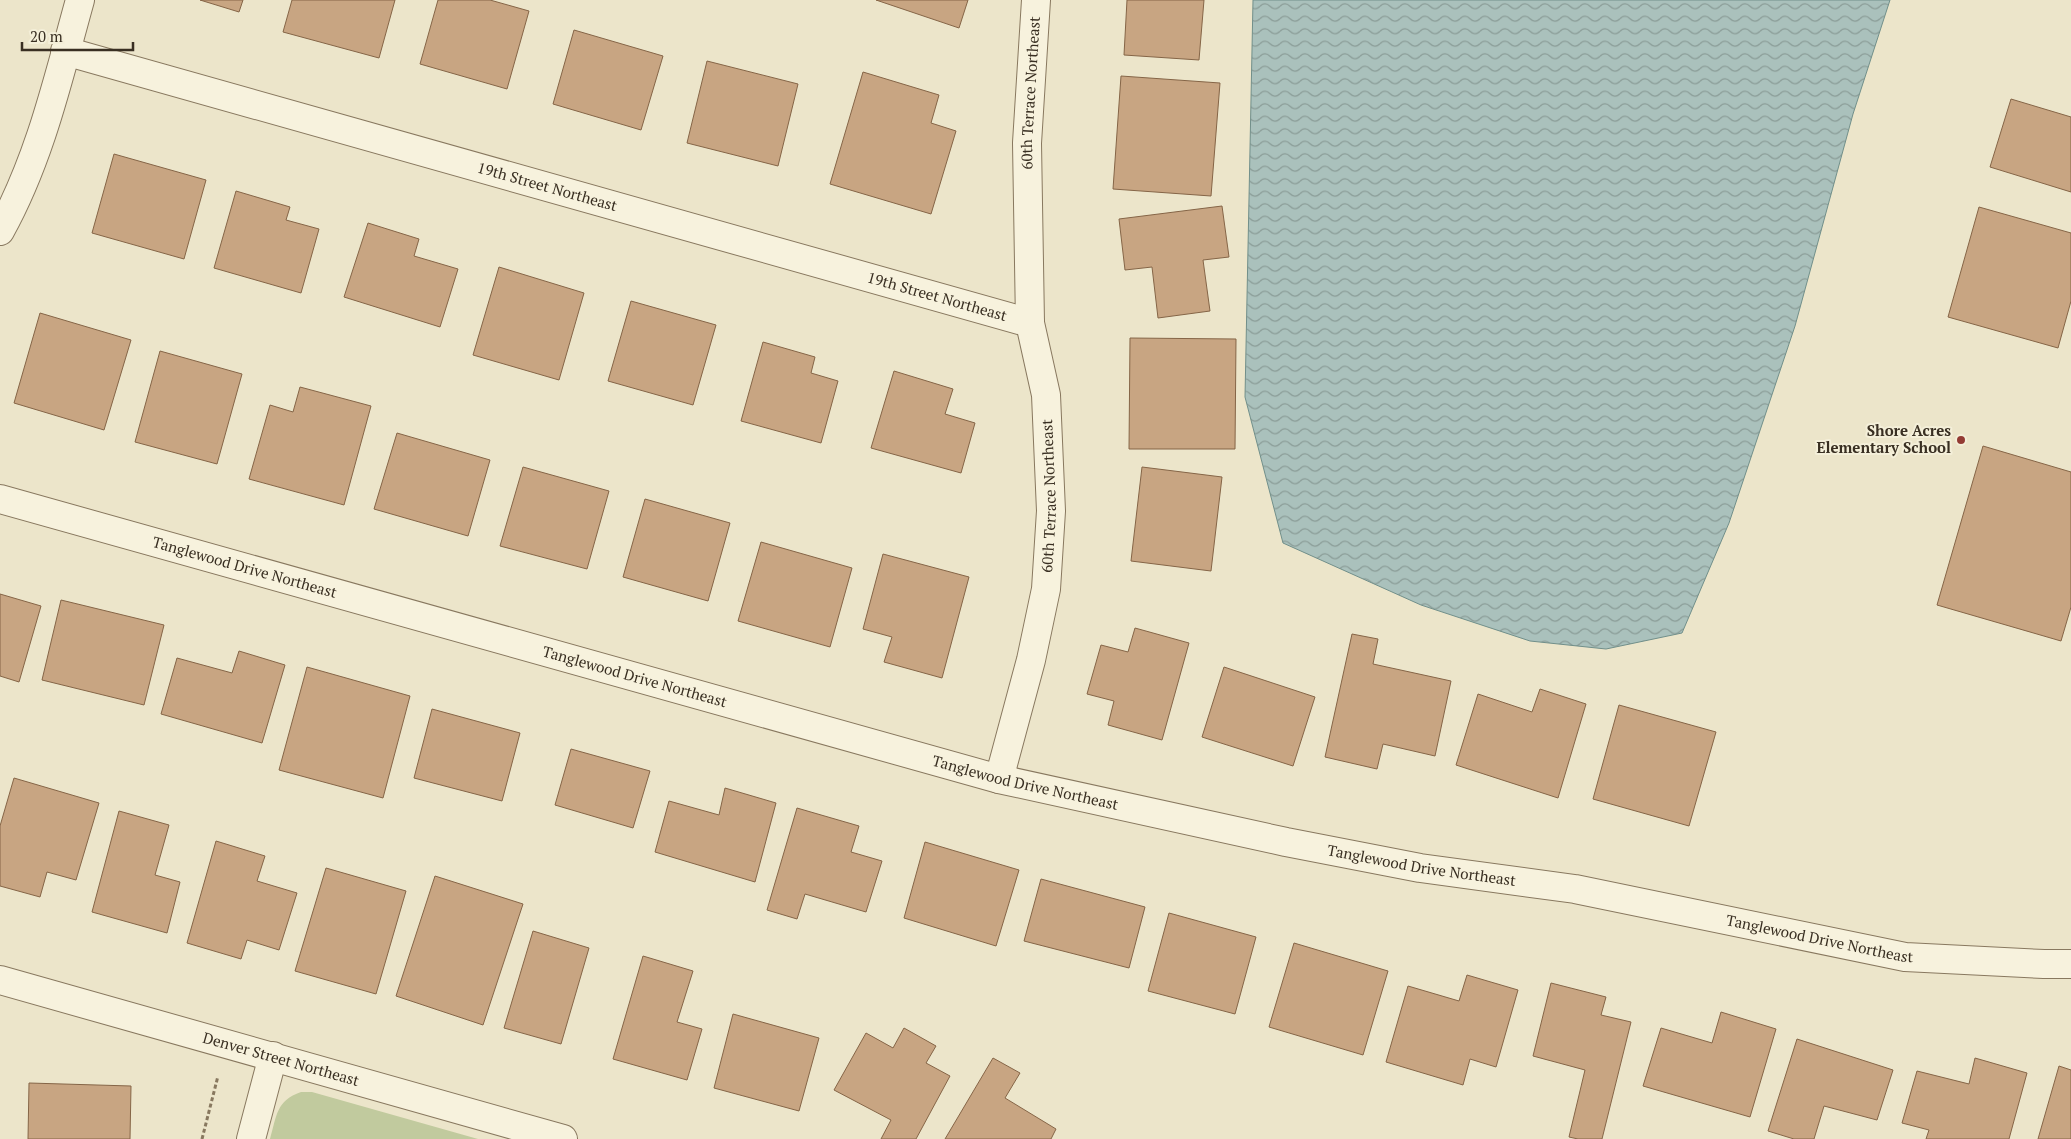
<svg xmlns="http://www.w3.org/2000/svg" width="2071" height="1139" viewBox="0 0 2071 1139" font-family="'PT Serif',serif">
<defs>
<pattern id="water-waves" width="16" height="10" patternUnits="userSpaceOnUse" patternTransform="scale(1.25)"><rect width="16" height="10" fill="#aac1bc"/><path d="M0 5q4-4 8 0t8 0" fill="none" stroke="#8b9d98"/></pattern>
</defs>
<rect width="100%" height="100%" fill="#ece5ca"/>
<path fill="#c1ca9e" d="M301,1092h11l166,47h-208c7,-24 6,-38 31,-47z"/>
<polygon fill="url(#water-waves)" stroke="#718f8a" points="1253,0 1890,0 1853,114 1795,326 1729,523 1682,633 1606,649 1530,641 1421,605 1283,543 1245,397"/>
<g fill="#c8a582" stroke="#856547">
<polygon points="200,0 243,0 239,12"/>
<polygon points="292,0 395,0 379,58 283,32"/>
<polygon points="438,0 490,0 529,11 507,89 420,64"/>
<polygon points="876,0 968,0 959,28"/>
<polygon points="1127,0 1204,0 1199,60 1124,55"/>
<polygon points="574,30 663,56 641,130 553,104"/>
<polygon points="707,61 798,84 778,166 687,143"/>
<polygon points="863,72 939,95 931,123 956,131 931,214 830,184"/>
<polygon points="1121,76 1220,83 1211,196 1113,189"/>
<polygon points="2011,99 2071,117 2071,192 1990,167"/>
<polygon points="114,154 206,180 184,259 92,233"/>
<polygon points="236,191 290,207 286,220 319,229 301,293 214,268"/>
<polygon points="1222,206 1229,257 1203,260 1210,311 1158,318 1152,267 1125,270 1119,219"/>
<polygon points="1979,207 2071,233 2071,301 2058,348 1948,317"/>
<polygon points="368,223 419,239 414,256 458,269 440,327 344,297"/>
<polygon points="499,267 584,293 559,380 473,355"/>
<polygon points="631,301 716,325 693,405 608,381"/>
<polygon points="40,313 131,340 104,430 14,403"/>
<polygon points="1130,338 1236,339 1235,449 1129,449"/>
<polygon points="763,342 815,357 811,373 838,381 821,443 741,421"/>
<polygon points="160,351 242,374 217,464 135,442"/>
<polygon points="894,371 953,389 945,414 975,423 961,473 871,448"/>
<polygon points="300,387 371,406 344,505 249,479 270,405 293,412"/>
<polygon points="397,433 490,460 468,536 374,509"/>
<polygon points="1983,446 2071,472 2071,607 2061,641 1937,605"/>
<polygon points="523,467 609,491 587,569 500,546"/>
<polygon points="1142,467 1222,477 1211,571 1131,561"/>
<polygon points="645,499 730,523 708,601 623,577"/>
<polygon points="761,542 852,568 830,647 738,621"/>
<polygon points="883,554 969,577 942,678 884,662 892,637 863,629"/>
<polygon points="0,594 41,606 19,682 0,676"/>
<polygon points="61,600 164,625 144,705 42,680"/>
<polygon points="1135,628 1189,643 1162,740 1108,725 1114,701 1087,694 1101,645 1128,652"/>
<polygon points="1352,634 1378,639 1373,664 1451,681 1435,756 1383,744 1377,769 1325,757"/>
<polygon points="239,651 285,665 262,743 161,714 177,658 232,673"/>
<polygon points="307,667 410,696 383,798 279,770"/>
<polygon points="1224,667 1315,697 1293,766 1202,737"/>
<polygon points="1540,689 1586,704 1558,798 1456,765 1478,694 1532,712"/>
<polygon points="1619,705 1716,732 1689,826 1593,799"/>
<polygon points="432,709 520,733 502,801 414,778"/>
<polygon points="571,749 650,771 633,828 555,805"/>
<polygon points="14,778 99,803 76,880 47,872 40,897 0,886 0,826"/>
<polygon points="725,788 776,803 755,882 655,852 669,801 719,815"/>
<polygon points="797,808 859,826 851,852 882,861 866,912 805,894 797,919 767,910"/>
<polygon points="119,811 169,825 155,875 180,882 167,933 92,912"/>
<polygon points="216,841 265,856 257,881 297,893 279,950 247,940 241,959 187,943"/>
<polygon points="925,842 1019,870 996,946 904,918"/>
<polygon points="326,868 406,891 376,994 295,971"/>
<polygon points="435,876 523,904 483,1025 396,996"/>
<polygon points="1041,879 1145,907 1129,968 1024,941"/>
<polygon points="1169,913 1256,937 1235,1014 1148,991"/>
<polygon points="533,931 589,948 561,1044 504,1028"/>
<polygon points="1294,943 1388,971 1363,1055 1269,1027"/>
<polygon points="643,956 693,971 677,1022 702,1029 687,1080 613,1059"/>
<polygon points="1467,975 1518,990 1496,1067 1470,1059 1463,1085 1386,1062 1408,986 1459,1001"/>
<polygon points="1551,983 1606,997 1601,1015 1631,1022 1602,1139 1578,1139 1569,1137 1585,1070 1533,1056"/>
<polygon points="1721,1012 1776,1029 1750,1117 1643,1086 1661,1028 1712,1043"/>
<polygon points="733,1014 819,1038 799,1111 714,1088"/>
<polygon points="904,1028 936,1046 926,1063 950,1076 916,1139 881,1139 891,1120 834,1090 866,1033 893,1048"/>
<polygon points="1797,1039 1893,1070 1877,1120 1824,1106 1814,1139 1794,1139 1768,1131"/>
<polygon points="993,1058 1020,1073 1005,1098 1056,1129 1051,1139 945,1139"/>
<polygon points="1975,1058 2027,1073 2009,1139 1926,1139 1929,1130 1902,1123 1917,1071 1969,1084"/>
<polygon points="2059,1066 2071,1070 2071,1139 2038,1139"/>
<polygon points="29,1083 131,1086 130,1139 28,1139"/>
</g>
<g fill="none" stroke-linecap="round" stroke-linejoin="round">
<g stroke="#88785f" stroke-width="30">
<g id="street">
<path id="s1" d="M65,51l965,272"/>
<path d="M0,231c40,-72 58,-152 80,-231"/>
<path id="s2" d="M0,499l999,280 287,63 134,26 155,21 330,68 139,7h27"/>
<path id="s3" d="M999,779l32,-119 15,-71 5,-78 -5,-116 -16,-72 -3,-180 9,-143"/>
<path id="s4" d="M0,980l563,159"/>
<polyline points="251,1139 273,1056"/>
</g>
</g>
<polyline stroke="#88785f" stroke-width="3" stroke-dasharray="4 2.5" stroke-linecap="butt" points="202,1139 218,1076"/>
<use href="#street" stroke="#f7f2dd" stroke-width="28"/>
</g>
<circle fill="#933b33" stroke="#f4efd9" stroke-width="2" cx="1961" cy="440" r="5"/>
<g text-anchor="middle" stroke-width="4" stroke-linejoin="round" paint-order="stroke">
<g font-size="15" fill="#392f22" stroke="#f4efd9">
<text dy="5" stroke="none"><textPath href="#s3" startOffset="694">60th Terrace Northeast</textPath></text>
<text dy="5" stroke="none"><textPath href="#s1" startOffset="501">19th Street Northeast</textPath></text>
<text dy="5" stroke="none"><textPath href="#s1" startOffset="906">19th Street Northeast</textPath></text>
<text dy="5" stroke="none"><textPath href="#s3" startOffset="289">60th Terrace Northeast</textPath></text>
<text dy="5" stroke="none"><textPath href="#s2" startOffset="254">Tanglewood Drive Northeast</textPath></text>
<text dy="5" stroke="none"><textPath href="#s2" startOffset="659">Tanglewood Drive Northeast</textPath></text>
<text dy="5" stroke="none"><textPath href="#s2" startOffset="1064">Tanglewood Drive Northeast</textPath></text>
<text dy="5" stroke="none"><textPath href="#s2" startOffset="1469">Tanglewood Drive Northeast</textPath></text>
<text dy="5" stroke="none"><textPath href="#s2" startOffset="1874">Tanglewood Drive Northeast</textPath></text>
<text dy="5" stroke="none"><textPath href="#s4" startOffset="292">Denver Street Northeast</textPath></text>
</g>
<g font-size="15" font-weight="bold" fill="#392f22" stroke="#f4efd9" text-anchor="end">
<text x="1951" y="436">Shore Acres<tspan x="1951" dy="17">Elementary School</tspan></text>
</g>
</g>
<path d="M22 42v8h111v-8" fill="none" stroke="#392f22" stroke-width="2.5"/>
<text x="30" y="42" font-size="15" fill="#392f22" stroke="#f4efd9" stroke-width="4" paint-order="stroke">20 m</text>
</svg>
